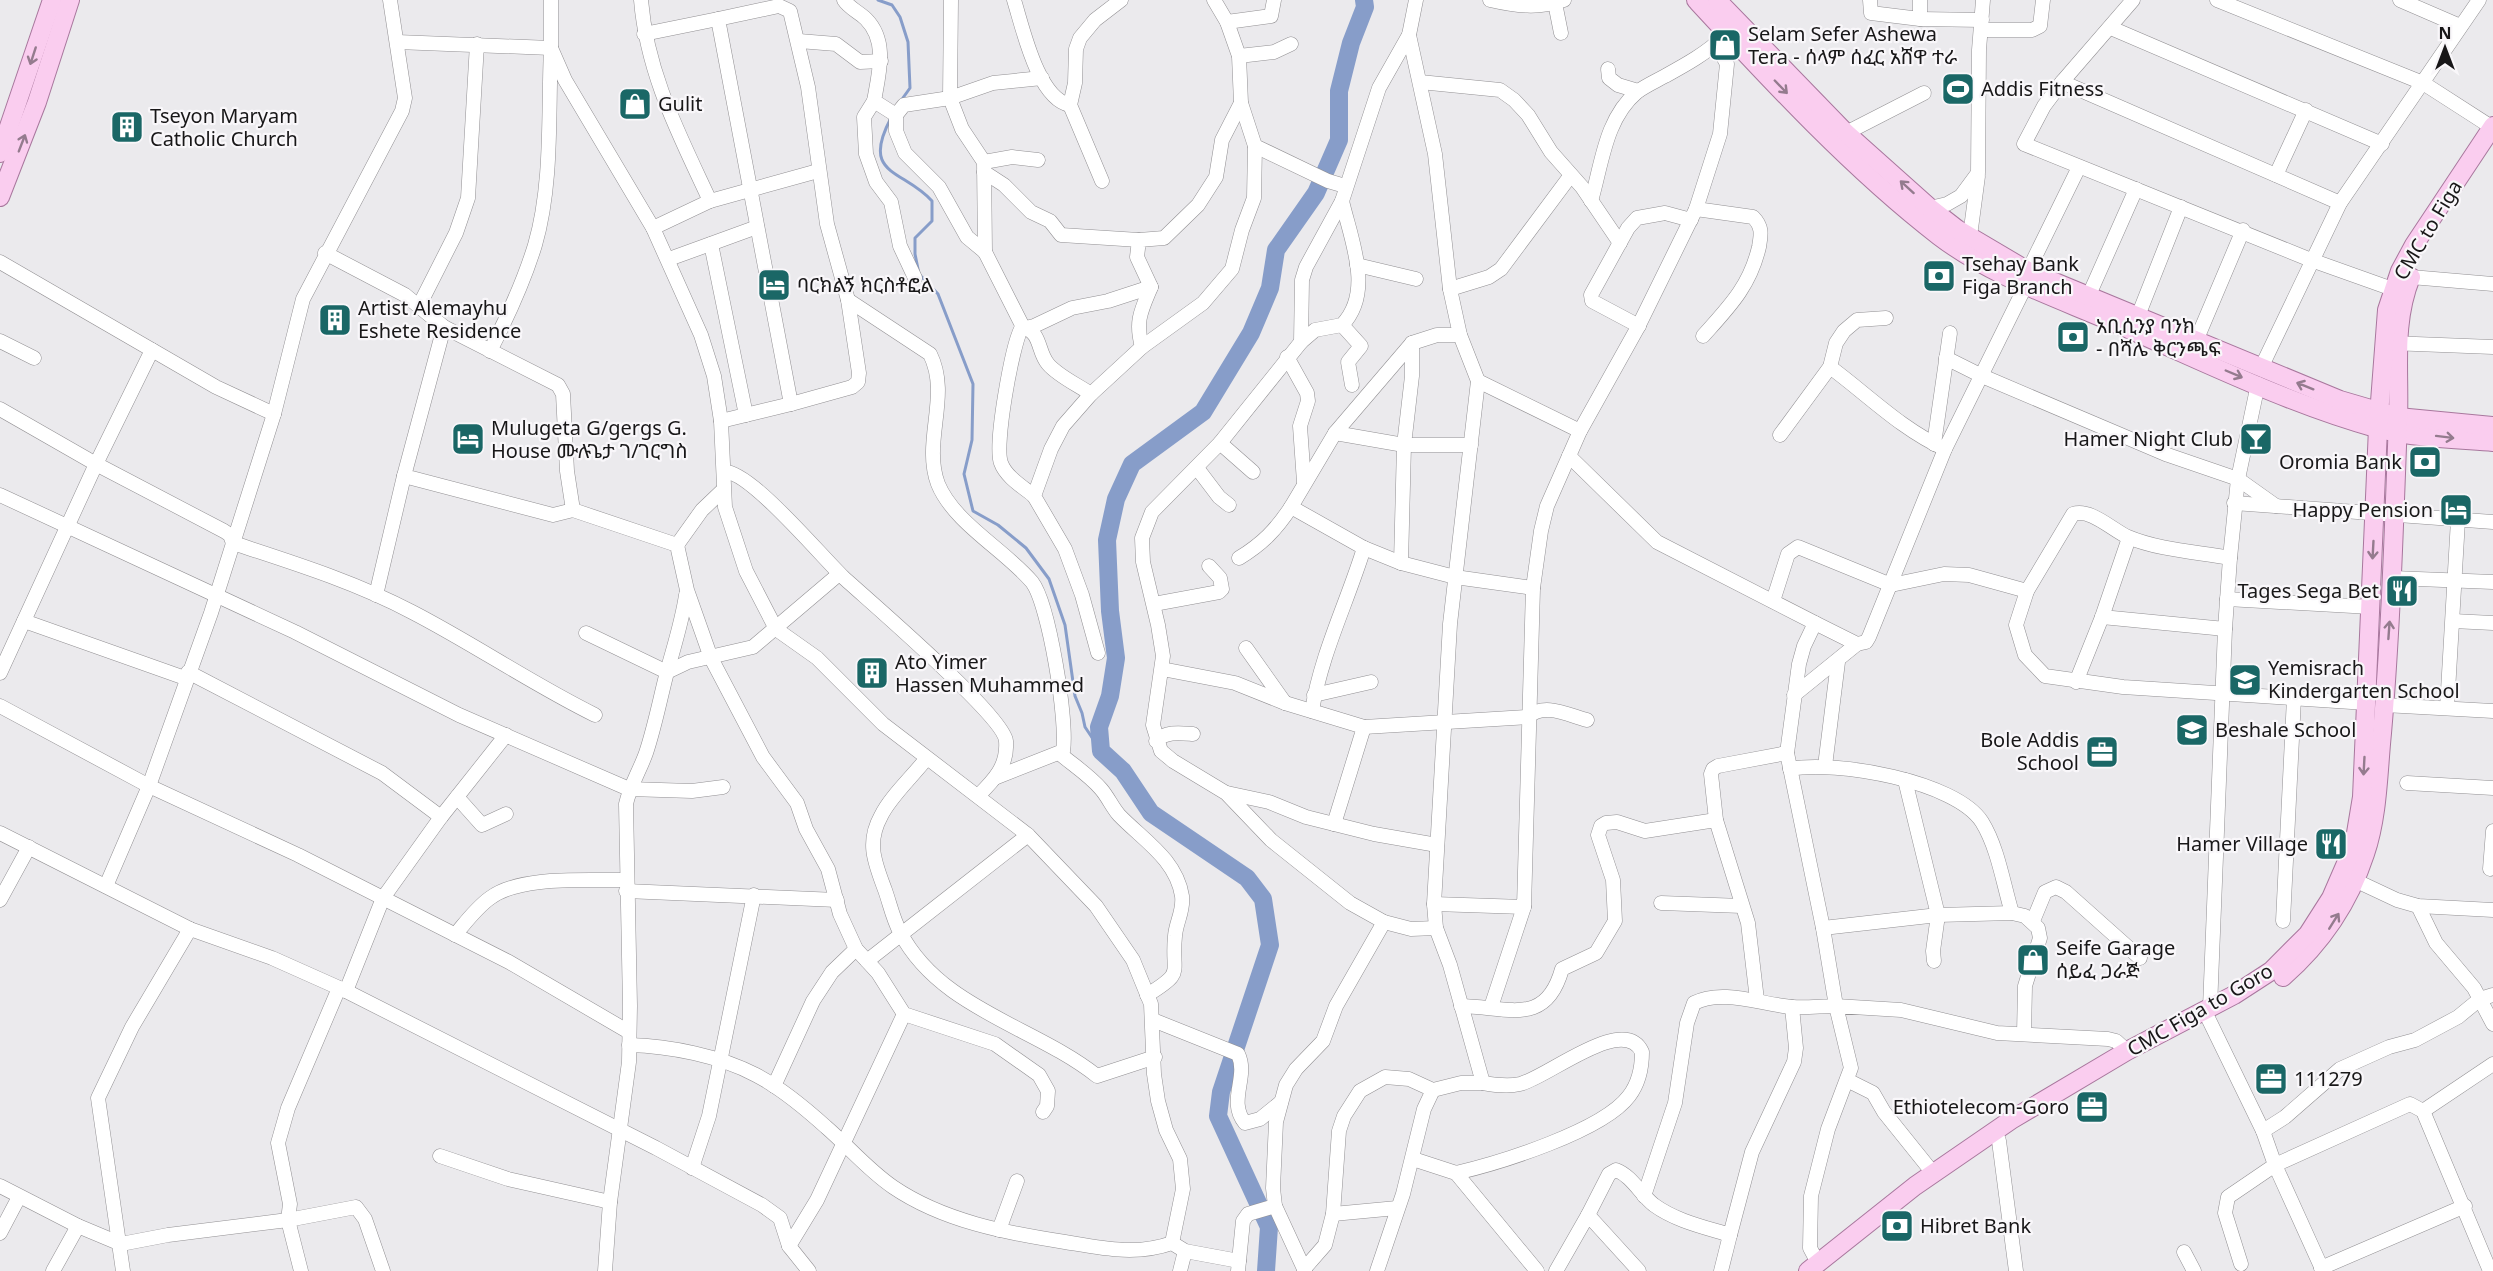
<svg xmlns="http://www.w3.org/2000/svg" width="2493" height="1271" viewBox="0 0 2493 1271" font-family="'Noto Sans','Noto Sans Ethiopic',sans-serif">
<rect width="100%" height="100%" fill="#ebeaed"/>
<g fill="none" stroke-linecap="round" stroke-linejoin="round">
<g stroke="#879dc9" stroke-width="3">
<polyline points="878,0 892,5 900,17 908,42 910,88 900,102"/>
<path d="M891,118c-31,58 12,51 41,83v20l-17,17v16l4,20 19,20 35,90 -1,56 -8,34 9,37 25,14 28,23 23,31 16,46 10,71 7,17 3,14 16,24"/>
</g>
<polyline stroke="#879dc9" stroke-width="18" points="1266,1271 1269,1227 1218,1116 1221,1092 1270,945 1263,899 1247,878 1151,813 1123,771 1101,751 1099,727 1110,696 1116,658 1110,611 1107,540 1116,499 1132,464 1203,412 1251,333 1270,288 1276,250 1316,193 1339,140 1339,91 1351,43 1365,7 1364,0"/>
<g stroke="#929093" stroke-width="15">
<g id="minor">
<path d="M641,0c6,74 38,134 69,201l108,-30"/>
<path d="M844,0c5,8 15,12 22,19 22,22 13,54 8,82l22,14"/>
<path d="M951,0l-1,98 12,31 22,33 1,90 38,75c19,6 14,24 25,37 10,12 30,21 43,30"/>
<path d="M1014,0c9,29 24,99 56,105"/>
<path d="M1490,0c26,6 49,9 74,0"/>
<polyline points="1870,0 1871,13 1920,19 1920,0"/>
<polyline points="2217,0 2423,83 2493,128"/>
<polyline points="2400,0 2460,26"/>
<polyline points="1555,3 1561,33"/>
<polygon points="779,6 790,11 808,87 827,224 848,300 859,373 858,382 852,387 791,404 718,19"/>
<polyline points="1920,19 1982,20"/>
<polyline points="1227,22 1271,16 1274,0"/>
<polyline points="2111,28 2382,144"/>
<polyline points="1982,30 2032,30 2040,26 2043,0"/>
<polyline points="644,34 718,19"/>
<polyline points="1409,35 1379,88 1342,201 1306,267 1302,280 1301,342 1220,443 1152,512 1142,538 1143,562 1158,625 1163,656 1153,725 1161,751 1173,761 1226,793 1271,840 1350,903 1384,922 1411,929 1436,928"/>
<polyline points="799,41 836,44 860,62 881,61"/>
<polyline points="397,42 551,48 551,0"/>
<polyline points="1239,56 1274,52 1291,44"/>
<polyline points="1608,69 1609,78 1618,85 1638,91"/>
<polyline points="1420,82 1500,90 1514,100 1528,115 1551,152 1582,187 1620,243"/>
<polyline points="2062,82 2133,0"/>
<polyline points="874,101 864,117 866,154 876,182 891,202 900,246 915,278"/>
<polyline points="1846,133 1924,93"/>
<polyline points="1255,146 1328,181 1345,186"/>
<polyline points="984,162 1012,157 1038,160"/>
<polyline points="984,172 1004,185 1031,212 1050,221 1061,235 1139,240"/>
<polyline points="2276,175 2306,110"/>
<polyline points="1102,181 1070,105 1075,83 1076,49 1080,38 1095,20 1121,0"/>
<path d="M1591,201c11,-37 14,-82 46,-109 8,-6 19,-11 28,-16 20,-11 42,-23 58,-39"/>
<polyline points="2340,203 2062,82 2044,106 2024,144 2311,260 2401,292"/>
<polyline points="1930,208 1947,204 1961,196 1978,173 1979,50 1983,0"/>
<path d="M1696,209l57,8c10,10 8,18 6,30 -9,39 -30,60 -56,89"/>
<polyline points="653,228 710,201"/>
<polyline points="1970,236 1978,176"/>
<polyline points="711,244 746,415"/>
<polyline points="985,252 967,237 939,187 905,153 896,131 896,115 904,105 950,98 993,83 1042,78"/>
<polyline points="325,253 405,295 444,327 558,385 563,394 567,471 573,510"/>
<polyline points="669,259 757,227"/>
<polyline points="0,262 216,387 274,414"/>
<polyline points="1357,265 1416,279"/>
<polyline points="2028,271 2079,167"/>
<polyline points="2403,273 2411,277 2493,284"/>
<polyline points="1450,289 1489,277 1501,269 1571,175"/>
<polyline points="2089,295 2136,189"/>
<path d="M848,300l82,54c21,42 -8,87 8,130 16,39 67,66 94,98 17,22 36,140 31,169l-66,26"/>
<polyline points="419,306 456,233 468,198 477,44"/>
<polyline points="2138,316 2181,207"/>
<polyline points="1342,325 1361,346 1348,362 1352,385"/>
<polyline points="1639,326 1592,301 1591,295 1628,228 1637,218 1665,213 1691,220"/>
<polyline points="444,327 404,476 553,515 573,510 677,545 687,590 711,658 763,757 797,803 806,829 828,869 840,914 856,949 878,973 904,1014 995,1044 1039,1075 1048,1091 1047,1106 1043,1112"/>
<polyline points="1460,335 1437,335 1412,343 1412,376 1404,445 1401,563 1455,577 1533,588"/>
<polyline points="0,341 34,358"/>
<polyline points="2196,341 2243,230"/>
<path d="M1301,342l14,-12 27,-5c32,-33 9,-85 0,-124"/>
<polyline points="2390,343 2493,347"/>
<path d="M1142,347c-7,-26 -1,-36 9,-60l-14,-30 2,-17 25,-2 34,-33 18,-28 6,-37 19,-37"/>
<path d="M490,351c17,-33 34,-70 45,-106 18,-62 13,-133 16,-197l14,32 88,148 48,107 13,41 7,45 4,86 21,64 30,58 41,29 66,66 145,111 68,71 37,54 18,44 3,70 4,27 8,29 14,29 3,30 -11,54"/>
<polyline points="1287,357 1307,393 1308,401 1300,426 1304,482"/>
<polyline points="1946,358 1982,376 2168,455 2238,479 2276,506"/>
<path d="M1830,367c38,28 71,62 115,82"/>
<polyline points="2261,368 2340,203 2479,0"/>
<polyline points="1478,381 1580,431"/>
<path d="M0,409l96,55 128,67 6,4 3,8c61,20 122,39 179,69 62,32 120,72 183,103"/>
<polyline points="721,421 791,404"/>
<polyline points="1335,433 1404,445 1471,445"/>
<polyline points="1780,435 1830,367 1836,343 1844,331 1857,320 1886,318"/>
<polyline points="1220,443 1253,472"/>
<polyline points="1934,444 1950,333"/>
<polyline points="1569,456 1657,542 1815,623"/>
<polyline points="1197,468 1219,497 1229,505"/>
<path d="M725,472c25,-1 96,84 118,105 26,24 161,139 163,164 2,25 -12,39 -28,55"/>
<polyline points="0,495 295,632 459,715 629,789 692,791 723,787"/>
<path d="M1034,496c-11,-9 -28,-19 -33,-33 -7,-18 11,-116 20,-134l13,-3 38,-18 36,-7 43,-14"/>
<polyline points="2234,503 2493,522"/>
<polyline points="677,545 702,510 723,490"/>
<path d="M1239,558c23,-14 37,-28 52,-51"/>
<path d="M2230,558c-33,-6 -71,-8 -102,-21 -16,-7 -37,-29 -55,-23l-46,77 -11,34 9,30 20,21 78,11 244,16"/>
<polyline points="1401,563 1364,548 1291,507 1335,433 1412,343"/>
<polyline points="2393,578 2493,582"/>
<polyline points="376,595 404,476"/>
<polyline points="2227,599 2371,607"/>
<polyline points="1773,601 1788,554 1798,547 1891,585 1944,574 1969,575 2027,591"/>
<polyline points="1154,604 1219,592 1222,589 1220,578 1209,566"/>
<polyline points="2102,617 2225,629"/>
<polyline points="24,621 185,678"/>
<polyline points="2453,621 2493,623"/>
<polyline points="586,633 667,672 688,662 753,647 839,574"/>
<polyline points="1246,648 1285,703"/>
<polyline points="1098,653 1082,595 1065,549 1034,496 1051,449 1063,426 1091,394 1142,347 1203,303 1232,269 1242,230 1254,198 1255,146 1241,103 1239,56 1227,22 1214,0"/>
<polyline points="1162,669 1235,683 1285,703 1364,727 1334,824"/>
<polyline points="188,672 382,773 441,817"/>
<polyline points="0,673 96,464 152,350"/>
<polyline points="2076,682 2102,617 2129,538"/>
<polyline points="1314,695 1371,682"/>
<polyline points="1794,695 1857,644"/>
<polyline points="2384,705 2493,711"/>
<polyline points="0,706 149,786 298,855 509,962 629,1032"/>
<polyline points="2447,708 2458,520"/>
<path d="M1312,711c9,-57 35,-108 52,-163"/>
<path d="M1364,727l164,-10c16,-15 40,-2 59,3"/>
<path d="M1156,741c10,-10 24,-8 37,-7"/>
<path d="M1059,753c14,12 30,22 42,36 7,8 11,18 18,26 24,25 57,44 63,81 2,15 -6,26 -7,40 -4,39 11,35 -28,59"/>
<path d="M926,759c-13,17 -36,38 -45,57 -15,27 -6,47 4,74 5,14 8,29 15,42 40,77 134,94 197,144l58,-19"/>
<polyline points="1825,766 1838,662"/>
<path d="M1790,769c45,-9 166,12 192,53 16,26 21,61 30,91"/>
<polyline points="1905,780 1938,915 1933,951 1934,961"/>
<polyline points="2407,783 2493,788"/>
<polyline points="1227,793 1269,802 1306,817 1374,834 1437,845"/>
<polyline points="457,797 482,825 506,814"/>
<polyline points="0,833 190,929 272,958 346,991 656,1148 762,1205 780,1218 789,1246 809,1271"/>
<polyline points="2490,869 2493,831"/>
<polyline points="2348,877 2397,900 2418,906 2493,910"/>
<polyline points="106,886 149,786 211,613 274,414 303,299 402,111 405,98 390,0"/>
<polyline points="626,891 837,900"/>
<polyline points="0,900 29,847"/>
<polyline points="1661,903 1742,906"/>
<polyline points="1434,904 1524,907 1533,588 1541,531 1547,506 1580,431 1638,327 1696,209 1720,134 1727,64 1716,44"/>
<polyline points="2418,906 2436,943 2474,988 2493,1024"/>
<polyline points="2033,921 2045,892 2056,887 2066,892 2140,958"/>
<polyline points="2283,921 2294,698"/>
<polyline points="1823,928 1938,915 2012,913 2025,916 2038,928 2040,938 2025,986 2024,1034"/>
<path d="M455,935c11,-13 21,-27 35,-37 31,-23 97,-17 135,-18"/>
<polyline points="867,961 1028,835"/>
<polyline points="346,991 383,898 441,817 506,735"/>
<polyline points="1757,1000 1748,923 1716,820 1711,774 1713,769 1718,766 1787,753"/>
<path d="M1461,1006c47,1 85,21 101,-37l34,-16 19,-32 -2,-41 -15,-45 3,-9 5,-3 11,-1 28,9 71,-11"/>
<polyline points="1491,1007 1524,907"/>
<polyline points="2210,1008 2225,629 2230,558 2238,479 2258,384"/>
<polyline points="2208,1018 2263,1131 2275,1165 2228,1197 2225,1213 2241,1264"/>
<path d="M1153,1020l85,34c11,23 -11,47 7,69l15,-4 21,-17"/>
<path d="M629,1045c41,1 91,11 127,30 25,13 49,33 70,52 22,19 42,43 67,60 50,34 113,46 172,55 36,6 71,14 107,1l13,8 54,10"/>
<polyline points="1847,1080 1873,1093 1884,1112 1933,1173"/>
<polyline points="774,1086 813,1001 832,972 856,949"/>
<polyline points="2423,1111 2493,1064"/>
<polyline points="2263,1131 2285,1117 2340,1069 2389,1047 2415,1040 2458,1017 2480,999 2493,995"/>
<polyline points="1996,1132 1999,1141 2016,1271"/>
<polyline points="440,1156 508,1179 610,1202"/>
<polyline points="1413,1159 1456,1173 1537,1271"/>
<polyline points="692,1168 709,1116 754,895"/>
<path d="M1456,1173c43,-10 147,-42 173,-77 10,-13 13,-29 13,-44 -18,-39 -95,26 -122,32 -12,3 -25,1 -37,-1"/>
<polyline points="0,1186 78,1226 121,1244 168,1235 288,1220 356,1207 365,1219 383,1271"/>
<path d="M1644,1196l31,-93 12,-80 7,-20c29,-15 68,2 99,4 14,1 29,-1 43,-1l-13,-78 -36,-175 12,-89 5,-18 11,-23 42,21 9,-2 3,-5 76,-188 81,-164"/>
<polyline points="1333,1214 1397,1208"/>
<path d="M1588,1215l21,-41 7,-4c16,6 25,25 38,35 22,16 50,22 76,30l22,-83 42,-90 2,-14 -4,-41"/>
<polyline points="999,1230 1017,1181"/>
<polyline points="0,1233 19,1197"/>
<polyline points="789,1246 817,1200 904,1014"/>
<polyline points="2184,1252 2194,1271"/>
<polyline points="1818,1263 1810,1248 1811,1196 1828,1129 1851,1068 1836,1006 1901,1010 1997,1033 2108,1039 2116,1041 2127,1051"/>
<polyline points="2321,1268 2465,1206"/>
<polyline points="1304,1269 1325,1245 1333,1214 1339,1131 1344,1116 1360,1091 1385,1077 1409,1079 1433,1090 1461,1083 1483,1083 1450,965 1436,928 1434,904 1450,624 1478,381 1460,335 1450,289 1435,154 1409,35 1416,0"/>
<polyline points="53,1271 78,1226"/>
<polyline points="123,1271 98,1098 132,1027 190,929"/>
<polyline points="301,1271 288,1220 290,1204 278,1143 288,1108 339,988"/>
<path d="M605,1271l5,-69 19,-140 1,-56 -4,-202c4,-18 14,-34 20,-51 9,-27 14,-54 21,-81 7,-26 15,-50 19,-77"/>
<polyline points="1180,1271 1185,1251"/>
<polyline points="1238,1271 1243,1221 1248,1214 1275,1206"/>
<polyline points="1305,1271 1275,1206 1273,1188 1276,1122 1286,1085 1296,1069 1323,1041 1336,1006 1384,922"/>
<polyline points="1377,1271 1403,1194 1424,1109 1433,1090"/>
<polyline points="1556,1271 1588,1215 1639,1271"/>
<polyline points="1721,1271 1730,1235"/>
<polyline points="2323,1271 2275,1165 2410,1104 2423,1111 2490,1271"/>
</g>
</g>
<g stroke="#a8779d" stroke-width="20">
<g id="major">
<path d="M1696,0c74,80 157,170 243,236 55,42 122,63 185,91 80,35 168,78 252,101 37,10 79,11 117,14"/>
<polyline points="1717,0 1846,133 1930,208 1957,229 2028,271 2340,400 2398,417 2493,426"/>
<polyline points="0,153 52,0"/>
<polyline points="0,197 37,102 70,0"/>
<path d="M2283,977c39,-34 66,-74 82,-123 13,-38 13,-81 17,-121 9,-104 12,-209 16,-313 2,-50 -6,-96 13,-143"/>
<polyline points="1808,1271 1915,1186 2011,1120 2127,1051 2234,995 2271,971 2308,934 2331,898 2354,845 2362,797 2378,428 2387,310 2400,271 2414,245 2493,126"/>
</g>
</g>
<use href="#minor" stroke="#fff" stroke-width="14"/>
<use href="#major" stroke="#facdef" stroke-width="18"/>
</g>
<defs><path id="oneway-shaft" d="M-6 0H5M1.5-3L5.5 0L1.5 3" fill="none" stroke-width="1.6" stroke-linecap="round" stroke-linejoin="round" transform="scale(1.5)"/></defs>
<g stroke="#947b8e">
<use href="#oneway-shaft" transform="translate(33 56) rotate(108)"/>
<use href="#oneway-shaft" transform="translate(1781 87) rotate(46)"/>
<use href="#oneway-shaft" transform="translate(22 143) rotate(-69)"/>
<use href="#oneway-shaft" transform="translate(1907 187) rotate(-138)"/>
<use href="#oneway-shaft" transform="translate(2234 374) rotate(23)"/>
<use href="#oneway-shaft" transform="translate(2305 386) rotate(-158)"/>
<use href="#oneway-shaft" transform="translate(2445 437) rotate(7)"/>
<use href="#oneway-shaft" transform="translate(2373 550) rotate(93)"/>
<use href="#oneway-shaft" transform="translate(2389 630) rotate(-86)"/>
<use href="#oneway-shaft" transform="translate(2364 766) rotate(93)"/>
<use href="#oneway-shaft" transform="translate(2334 921) rotate(-58)"/>
</g>
<defs>
<g id="shop-square" transform="scale(1.725)"><rect x="-9" y="-9" width="18" height="18" rx="4" fill="#1a6766" stroke="#f9f7fa"/><path d="M-5-2.5h2.3a2.7 3.5 0 0 1 5.4 0H5L5.5 6h-11ZM-1.5-2.5h3a1.5 2.3 0 0 0-3 0Z" fill="#fff"/></g>
<g id="stadium-square" transform="scale(1.725)"><rect x="-9" y="-9" width="18" height="18" rx="4" fill="#1a6766" stroke="#f9f7fa"/><path d="M0-5a6.5 5 0 1 0 0 10a6.5 5 0 1 0 0-10ZM-3.5-1.8h7v3.6h-7Z" fill="#fff"/></g>
<g id="building-square" transform="scale(1.725)"><rect x="-9" y="-9" width="18" height="18" rx="4" fill="#1a6766" stroke="#f9f7fa"/><path d="M-4-6H4V6H1V3H-1V6H-4ZM-2.5-4.3h1.7v1.8h-1.7ZM.8-4.3h1.7v1.8H.8ZM-2.5-1h1.7V.8h-1.7ZM.8-1h1.7V.8H.8Z" fill="#fff"/></g>
<g id="bank-square" transform="scale(1.725)"><rect x="-9" y="-9" width="18" height="18" rx="4" fill="#1a6766" stroke="#f9f7fa"/><path d="M-6-4H6V4H-6ZM0-2.3a2.3 2.3 0 1 0 0 4.6a2.3 2.3 0 1 0 0-4.6Z" fill="#fff"/></g>
<g id="hotel-square" transform="scale(1.725)"><rect x="-9" y="-9" width="18" height="18" rx="4" fill="#1a6766" stroke="#f9f7fa"/><path d="M-6-4.5h1.5V1H6V5H4.5V3h-9V5H-6ZM-4 0a1.8 1.8 0 1 1 3.6 0ZM.5 0V-2.5h3Q6-2.5 6 0Z" fill="#fff"/></g>
<g id="bar-square" transform="scale(1.725)"><rect x="-9" y="-9" width="18" height="18" rx="4" fill="#1a6766" stroke="#f9f7fa"/><path d="M-6-5H6L.8 .8V4.5H3.5V6h-7V4.5H-.8V.8Z" fill="#fff"/></g>
<g id="restaurant-square" transform="scale(1.725)"><rect x="-9" y="-9" width="18" height="18" rx="4" fill="#1a6766" stroke="#f9f7fa"/><path d="M-5-6h1v4h1v-4h1v4h1v-4h1v5L-1.5 .5V6h-2V.5L-5-1ZM5-6V6H3V1.5H1.5Q1.5-4 5-6Z" fill="#fff"/></g>
<g id="school-square" transform="scale(1.725)"><rect x="-9" y="-9" width="18" height="18" rx="4" fill="#1a6766" stroke="#f9f7fa"/><path d="M0-5L7-2L0 1L-7-2ZM-4 1L0 2.5L4 1V4Q0 6-4 4Z" fill="#fff"/></g>
<g id="office-square" transform="scale(1.725)"><rect x="-9" y="-9" width="18" height="18" rx="4" fill="#1a6766" stroke="#f9f7fa"/><path d="M-6-3h4V-5.5h4V-3h4V5H-6ZM-1-4.5V-3h2v-1.5ZM-6 0V1H6V0Z" fill="#fff"/></g>
</defs>
<g fill-rule="evenodd">
<use href="#shop-square" x="1725" y="45"/>
<use href="#stadium-square" x="1958" y="89"/>
<use href="#shop-square" x="635" y="104"/>
<use href="#building-square" x="127" y="127"/>
<use href="#bank-square" x="1939" y="276"/>
<use href="#hotel-square" x="774" y="285"/>
<use href="#building-square" x="335" y="320"/>
<use href="#bank-square" x="2073" y="337"/>
<use href="#hotel-square" x="468" y="439"/>
<use href="#bar-square" x="2256" y="439"/>
<use href="#bank-square" x="2425" y="462"/>
<use href="#hotel-square" x="2456" y="510"/>
<use href="#restaurant-square" x="2402" y="591"/>
<use href="#building-square" x="872" y="673"/>
<use href="#school-square" x="2245" y="680"/>
<use href="#school-square" x="2192" y="730"/>
<use href="#office-square" x="2102" y="752"/>
<use href="#restaurant-square" x="2331" y="844"/>
<use href="#shop-square" x="2033" y="960"/>
<use href="#office-square" x="2271" y="1079"/>
<use href="#office-square" x="2092" y="1107"/>
<use href="#bank-square" x="1897" y="1226"/>
</g>
<g text-anchor="middle" stroke-width="4.5" stroke-linejoin="round" paint-order="stroke">
<g font-size="20" fill="#181718" stroke="#f9f7fa" text-anchor="start">
<text x="1748" y="41">Selam Sefer Ashewa<tspan x="1748" dy="23">Tera - ሰላም ሰፈር አሸዋ ተራ</tspan></text>
<text x="1981" y="96">Addis Fitness</text>
<text x="658" y="111">Gulit</text>
<text x="150" y="123">Tseyon Maryam<tspan x="150" dy="23">Catholic Church</tspan></text>
<text x="1962" y="271">Tsehay Bank<tspan x="1962" dy="23">Figa Branch</tspan></text>
<text x="797" y="292">ባርክልኝ ክርስቶፎል</text>
<text x="358" y="315">Artist Alemayhu<tspan x="358" dy="23">Eshete Residence</tspan></text>
<text x="2096" y="333">አቢሲንያ ባንክ<tspan x="2096" dy="23">- በሻሌ ቅርንጫፍ</tspan></text>
<text x="491" y="435">Mulugeta G/gergs G.<tspan x="491" dy="23">House ሙሉጌታ ገ/ገርግስ</tspan></text>
<text x="2233" y="446" text-anchor="end">Hamer Night Club</text>
<text x="2402" y="469" text-anchor="end">Oromia Bank</text>
<text x="2433" y="517" text-anchor="end">Happy Pension</text>
<text x="2379" y="598" text-anchor="end">Tages Sega Bet</text>
<text x="895" y="669">Ato Yimer<tspan x="895" dy="23">Hassen Muhammed</tspan></text>
<text x="2268" y="675">Yemisrach<tspan x="2268" dy="23">Kindergarten School</tspan></text>
<text x="2215" y="737">Beshale School</text>
<text x="2079" y="747" text-anchor="end">Bole Addis<tspan x="2079" dy="23">School</tspan></text>
<text x="2308" y="851" text-anchor="end">Hamer Village</text>
<text x="2056" y="955">Seife Garage<tspan x="2056" dy="23">ሰይፈ ጋራጅ</tspan></text>
<text x="2294" y="1086">111279</text>
<text x="2069" y="1114" text-anchor="end">Ethiotelecom-Goro</text>
<text x="1920" y="1233">Hibret Bank</text>
</g>
<g font-size="20" fill="#181718" stroke="#f9f7fa">
<text transform="translate(2428 230) rotate(-59)" y="7">CMC to Figa</text>
<text transform="translate(2200 1010) rotate(-30)" y="7">CMC Figa to Goro</text>
</g>
</g>
<g transform="translate(2445 48)" stroke="#f9f7fa" stroke-width="4.5" paint-order="stroke">
<path d="M0-4.5L10 22L0 15L-10 22Z" fill="#181718"/>
<text y="-9" font-size="16" font-weight="bold" text-anchor="middle" fill="#181718">N</text>
</g>
</svg>
